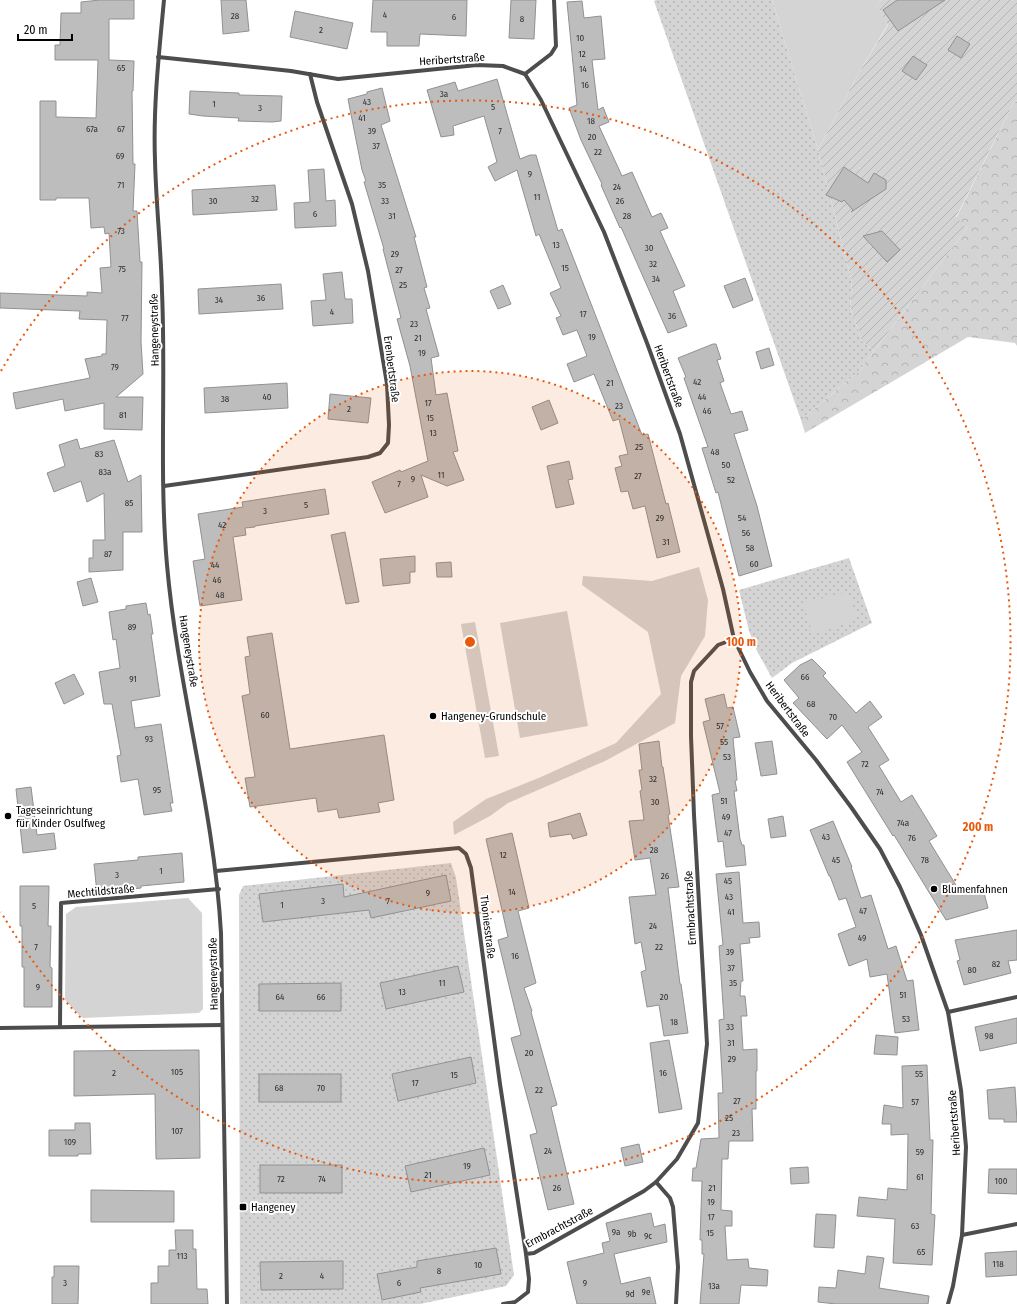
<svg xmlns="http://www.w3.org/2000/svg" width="1017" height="1304" viewBox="0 0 1017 1304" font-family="'Fira Sans Condensed',sans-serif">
<defs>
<pattern id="grass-dots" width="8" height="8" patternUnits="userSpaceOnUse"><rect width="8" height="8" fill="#d4d4d4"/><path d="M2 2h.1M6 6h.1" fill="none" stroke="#b4b4b4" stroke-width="1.8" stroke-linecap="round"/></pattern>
<pattern id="forest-crowns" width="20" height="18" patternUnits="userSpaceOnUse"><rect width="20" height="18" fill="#d4d4d4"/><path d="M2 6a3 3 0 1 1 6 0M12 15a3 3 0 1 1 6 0" fill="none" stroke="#b4b4b4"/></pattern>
<pattern id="garden-furrows" width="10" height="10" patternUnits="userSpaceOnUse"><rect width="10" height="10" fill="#d4d4d4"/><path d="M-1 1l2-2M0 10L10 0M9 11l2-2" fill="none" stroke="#b4b4b4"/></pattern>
</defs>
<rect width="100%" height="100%" fill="#fff"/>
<g fill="url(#grass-dots)">
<polygon points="656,0 772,0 818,150 852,282 850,307 862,341 874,351 859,371 801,420 654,1"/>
<polygon points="849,558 872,623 792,663 772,678 757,651 749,631 739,590"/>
<polygon points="451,863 456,878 514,1275 506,1286 420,1304 240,1304 239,895 243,886"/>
</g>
<polygon fill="url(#forest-crowns)" points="1017,100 1017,346 1015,343 968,337 805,433 801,420 859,371 967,228 956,218 1013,104"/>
<g fill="#d4d4d4">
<polygon points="772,0 882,0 876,4 888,24 858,74 818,150"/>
<polygon points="699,567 708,600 705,636 681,676 675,723 605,761 508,803 490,816 454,835 453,822 486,799 541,777 616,743 661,694 648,632 582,585 583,576 652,581"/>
<polygon points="848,592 857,619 813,635 803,603"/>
<polygon points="567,611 588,726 520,738 500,623"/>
<polygon points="475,622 499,756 485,758 461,624"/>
<polygon points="188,898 202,913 203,1009 199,1013 83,1018 79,1015 65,1000 66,914 76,907"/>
</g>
<polygon fill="url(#garden-furrows)" points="882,0 1017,0 1017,100 1013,104 956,217 967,228 874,351 862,341 850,307 852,282 818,150 858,74 888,25 876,4"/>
<g fill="#bdbdbd" stroke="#919191">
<polygon points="100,0 134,0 134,19 109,19 109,60 134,61 133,91 132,91 133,164 135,164 133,211 137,211 140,262 142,262 141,342 143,374 116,397 143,397 142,430 104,429 104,403 65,411 63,399 16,409 13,393 90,378 85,359 102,356 102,354 106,354 107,320 79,319 80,311 0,308 0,293 87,296 87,292 102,293 100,268 111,267 109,233 105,234 104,227 91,228 89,198 56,198 56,200 40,200 40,101 56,101 56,117 96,118 98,60 55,60 55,45 60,45 61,13 81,13 81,2"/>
<polygon points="221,0 246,0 249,31 223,34"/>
<polygon points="373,0 467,0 466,36 420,34 419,46 387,46 387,32 371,32"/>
<polygon points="511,0 536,0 534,39 509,38"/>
<polygon points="897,0 945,0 898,31 883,10"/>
<polygon points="582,1 584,18 601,16 605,59 592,60 598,110 603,107 609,122 599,126 622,176 632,172 652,217 661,213 668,228 660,231 685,286 673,291 687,326 668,333 621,227 620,228 601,185 602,184 581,140 569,108 577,105 567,2"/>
<polygon points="295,11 353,23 347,49 290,37"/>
<polygon points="957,36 970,44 961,58 948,50"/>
<polygon points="913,56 927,65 916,80 902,71"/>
<polygon points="497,79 520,159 530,155 536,155 558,231 562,229 642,435 648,434 666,504 668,503 680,552 657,558 645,506 633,509 628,491 621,492 615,468 622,466 619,456 628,454 619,419 613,421 594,374 574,382 567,364 587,356 577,330 563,335 556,318 561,316 550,293 561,288 539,234 536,236 517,170 495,181 488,167 497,162 484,116 453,126 454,135 441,137 427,90 455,82 458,91"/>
<polygon points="382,88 390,121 381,125 416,237 414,237 427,287 424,288 430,308 426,309 439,356 431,358 436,395 447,393 458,451 453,452 464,480 447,486 421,475 428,497 385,513 372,482 400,470 401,472 428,461 410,366 397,319 401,318 383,249 384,249 364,182 366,181 362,170 348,99 367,94 367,92"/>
<polygon points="190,91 239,93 239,95 282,96 281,121 272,122 238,121 239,118 203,116 189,114"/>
<polygon points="844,167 868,183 874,173 886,180 886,189 851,212 853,210 844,200 842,202 826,195"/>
<polygon points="324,169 326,201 335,200 336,226 295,228 294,203 310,202 308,170"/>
<polygon points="275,185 277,210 193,215 192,190"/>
<polygon points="882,231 900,250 887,262 863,236"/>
<polygon points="342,272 345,299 352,299 353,323 313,326 311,301 326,300 323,274"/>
<polygon points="745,278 753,300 733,308 724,286"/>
<polygon points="281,284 283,309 199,314 198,289"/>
<polygon points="503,285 511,304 498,309 490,291"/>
<polygon points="713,344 716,344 721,359 717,360 724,381 720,383 731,414 742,411 748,430 734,434 757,506 772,566 739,576 718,492 716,493 702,448 708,447 684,378 686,377 678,358"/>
<polygon points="769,348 774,365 761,369 756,352"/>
<polygon points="287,383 288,408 205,413 204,388"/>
<polygon points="330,394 371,398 368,423 328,419"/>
<polygon points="549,400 558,423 541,430 532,407"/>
<polygon points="77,439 80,449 114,440 128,482 141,475 142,532 123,532 123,570 89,572 89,558 93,558 93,540 105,540 104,493 87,502 81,481 54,492 47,473 65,466 59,445"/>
<polygon points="569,461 573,479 568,480 574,504 556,508 547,466"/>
<polygon points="325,489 329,514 255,526 255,527 245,528 246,535 233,537 242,600 200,606 193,561 205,559 198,514 243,507 242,502"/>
<polygon points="345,532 359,602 346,604 331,535"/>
<polygon points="415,556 415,572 410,572 410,583 383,586 380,559"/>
<polygon points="451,562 452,577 437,577 436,563"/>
<polygon points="91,578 98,602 83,606 77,582"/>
<polygon points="146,603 148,615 150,614 153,634 151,634 160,696 131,701 135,728 161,724 173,803 170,803 172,811 144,815 138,779 121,782 117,756 121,755 112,704 104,704 99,672 120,668 116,639 113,640 109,612 126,609 126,606"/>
<polygon points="272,633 290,749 384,735 394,800 378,803 380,812 339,818 337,809 318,812 316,798 250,807 245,778 255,777 242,696 250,694 245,657 250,656 247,637"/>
<polygon points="812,659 826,673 823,676 856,713 870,701 882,717 868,727 889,760 879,766 901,802 912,795 937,836 929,841 962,895 983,889 988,908 946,920 894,835 893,836 847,762 862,752 842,725 827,739 793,703 799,698 784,680 800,665"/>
<polygon points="74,674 84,694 64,704 55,683"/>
<polygon points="724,694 727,708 733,707 740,737 733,738 737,780 735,781 737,791 734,791 740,839 742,845 744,845 746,865 726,867 723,841 718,842 712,795 720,793 703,722 710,720 705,699"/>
<polygon points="659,741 662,767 663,767 670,814 668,815 679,887 668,888 680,984 681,984 688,1033 664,1036 659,1005 647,1007 641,972 646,970 641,942 635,944 629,897 656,895 650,858 635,860 629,821 644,820 640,791 642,790 639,770 642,770 639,744"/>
<polygon points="772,741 777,774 761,776 755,743"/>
<polygon points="31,787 37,835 54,833 56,849 23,853 16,789"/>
<polygon points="580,813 587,835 573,839 571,834 550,837 548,823"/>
<polygon points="783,816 786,836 771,838 768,819"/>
<polygon points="833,821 852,867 851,867 861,898 871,895 888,949 896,946 907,981 913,980 919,1030 895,1033 887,974 870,977 867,959 849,966 838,934 856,927 846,898 839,900 830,876 829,876 810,830"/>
<polygon points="512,833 529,908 518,911 536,983 524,988 532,1011 531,1012 557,1105 551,1107 574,1204 548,1210 530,1135 537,1133 511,1038 521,1035 498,940 508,937 486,839"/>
<polygon points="182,853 184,882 141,886 141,888 97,893 94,864 138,860 138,857"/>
<polygon points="739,872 743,923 759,922 760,937 749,938 750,943 740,944 743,981 741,981 740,996 745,996 747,1016 741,1016 743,1050 757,1049 757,1071 756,1071 756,1109 752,1109 753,1141 729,1141 728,1159 722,1159 721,1210 732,1211 732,1226 725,1226 727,1260 748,1259 749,1268 768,1270 767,1286 741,1285 739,1304 700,1304 704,1254 702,1254 702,1240 700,1240 702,1181 692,1181 693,1168 696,1168 701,1139 719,1138 718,1093 723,1093 719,1020 724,1019 719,946 723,945 716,874"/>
<polygon points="446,875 451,901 371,918 369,910 263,922 259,894 343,884 344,897"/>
<polygon points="20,886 49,886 48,926 51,926 50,967 52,968 52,1007 24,1007 24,967 22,967 22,926 20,926"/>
<polygon points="1017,930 1017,960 1008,961 1011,973 964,985 957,961 960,960 955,940"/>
<polygon points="458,966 464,992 386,1009 380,983"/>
<polygon points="341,983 341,1011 259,1011 259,984"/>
<polygon points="1017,1018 1017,1043 980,1051 975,1027"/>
<polygon points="876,1035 898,1037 897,1055 874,1054"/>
<polygon points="669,1040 682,1109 659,1113 650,1043"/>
<polygon points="199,1050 200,1158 156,1159 155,1094 74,1096 74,1051"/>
<polygon points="471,1057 476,1083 398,1101 392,1074"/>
<polygon points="927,1065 930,1140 933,1140 931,1214 935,1215 932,1265 893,1263 895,1219 857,1216 859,1197 887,1200 888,1188 907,1190 908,1134 891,1135 891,1124 882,1124 884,1105 903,1108 902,1066"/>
<rect x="259" y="1074" width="82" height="28"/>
<polygon points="1015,1087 1017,1122 1004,1122 1004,1119 989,1119 987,1090"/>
<polygon points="75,1123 90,1123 91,1154 78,1154 78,1156 49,1156 49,1130 75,1130"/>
<polygon points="639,1144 643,1162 625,1166 621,1148"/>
<polygon points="484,1148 490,1175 411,1192 405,1166"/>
<rect x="260" y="1165" width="82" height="28"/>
<polygon points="808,1167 809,1183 791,1184 790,1168"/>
<polygon points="989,1169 1017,1169 1017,1194 988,1193"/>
<polygon points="91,1190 174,1191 174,1222 91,1222"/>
<polygon points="651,1213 654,1227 665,1224 667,1242 614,1254 621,1284 650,1277 656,1304 577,1304 567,1262 604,1253 602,1243 610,1241 606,1223"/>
<polygon points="816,1214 836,1215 834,1248 814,1247"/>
<polygon points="175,1230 193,1230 193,1249 196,1249 197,1289 207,1289 208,1304 151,1304 151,1283 158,1283 158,1266 169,1266 169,1250 176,1250"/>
<polygon points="496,1248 501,1274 420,1288 421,1292 382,1300 377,1274 417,1267 417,1261"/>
<polygon points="1017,1251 1017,1275 986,1277 985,1253"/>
<polygon points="867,1256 884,1258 879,1288 929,1296 928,1304 836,1304 818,1302 819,1287 836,1288 838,1270 865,1274"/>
<polygon points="343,1261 343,1289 261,1290 260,1262"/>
<polygon points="54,1266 79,1266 78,1304 52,1304 52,1277 54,1277"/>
</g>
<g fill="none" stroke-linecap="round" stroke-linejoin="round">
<g stroke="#4d4d4d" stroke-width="4">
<path d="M164,0c-5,53 -11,107 -9,160 1,44 6,88 7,132 4,91 -3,182 5,273 11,124 47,244 54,368l6,371"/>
<polyline points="158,57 291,71 338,79 477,65 503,66 525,74 541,100 604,232 647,343 680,434 723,589 734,639 750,672 767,701 816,760 851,807 880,849 900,887 921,935 948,1012 961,1090 966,1147 962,1235 953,1286 948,1304"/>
<polyline points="525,74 551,54 556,46 554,0"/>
<polyline points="164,486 368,457 380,453 388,443 389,425 387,384 368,271 352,204 317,102 310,74"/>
<polyline points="216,871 459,848 466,854 471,868 500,1084 526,1254"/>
<polyline points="948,1012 1017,997"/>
<polyline points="60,1027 61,903 219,889"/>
<polyline points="0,1028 222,1025"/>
<polyline points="656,1182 670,1198 673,1207 678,1267 676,1304"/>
<polyline points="962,1235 1017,1224"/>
<polyline points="503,1304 515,1302 528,1292 529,1279 526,1254 534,1253 644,1191 656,1182 677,1159 698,1123 707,1044 694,815 691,736 691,682 694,671 718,645 734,639"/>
</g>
</g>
<circle cx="470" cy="642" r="271" fill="#e8590c" fill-opacity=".12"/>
<g fill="none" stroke="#e8590c" stroke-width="2" stroke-dasharray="2 4">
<circle cx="470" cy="642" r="271"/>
<path d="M1 371A541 541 0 1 1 1 912"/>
</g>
<g fill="#000" stroke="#fff" stroke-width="1.5">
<circle cx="433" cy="716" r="4"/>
<circle cx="8" cy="816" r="4"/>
<circle cx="934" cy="889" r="4"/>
<rect x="239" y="1203" width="8" height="8" rx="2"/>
</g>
<g text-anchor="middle" stroke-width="4" stroke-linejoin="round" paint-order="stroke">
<g font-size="9" fill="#2f2f2f">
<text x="385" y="18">4</text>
<text x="235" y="19">28</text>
<text x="454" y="20">6</text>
<text x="522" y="22">8</text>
<text x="321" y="33">2</text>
<text x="580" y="41">10</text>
<text x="582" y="57">12</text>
<text x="121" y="71">65</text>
<text x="583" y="72">14</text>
<text x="585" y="88">16</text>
<text x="444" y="97">3a</text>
<text x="367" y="105">43</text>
<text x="214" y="107">1</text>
<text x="493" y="110">5</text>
<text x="260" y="111">3</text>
<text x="362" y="121">41</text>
<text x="591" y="124">18</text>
<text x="92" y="132">67a</text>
<text x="121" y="132">67</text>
<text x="372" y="134">39</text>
<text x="500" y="134">7</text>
<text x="592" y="140">20</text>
<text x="376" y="149">37</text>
<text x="598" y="155">22</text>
<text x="120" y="159">69</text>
<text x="530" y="177">9</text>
<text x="121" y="188">71</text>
<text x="382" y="188">35</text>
<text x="617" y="190">24</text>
<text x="537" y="200">11</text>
<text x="255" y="202">32</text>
<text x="213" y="204">30</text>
<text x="385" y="204">33</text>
<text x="620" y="204">26</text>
<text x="315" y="217">6</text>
<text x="392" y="219">31</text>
<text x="627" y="219">28</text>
<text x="121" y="234">73</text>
<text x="556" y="248">13</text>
<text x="649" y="251">30</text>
<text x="395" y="257">29</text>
<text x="653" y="267">32</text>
<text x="565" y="271">15</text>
<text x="122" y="272">75</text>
<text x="399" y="273">27</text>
<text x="656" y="282">34</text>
<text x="403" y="288">25</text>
<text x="261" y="301">36</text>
<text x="219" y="303">34</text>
<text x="332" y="315">4</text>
<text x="583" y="317">17</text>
<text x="672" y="319">36</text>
<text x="125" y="321">77</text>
<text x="414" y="327">23</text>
<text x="592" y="340">19</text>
<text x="418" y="341">21</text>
<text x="422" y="356">19</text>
<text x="115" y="370">79</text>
<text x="697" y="385">42</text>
<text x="610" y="386">21</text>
<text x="267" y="400">40</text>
<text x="702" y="400">44</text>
<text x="225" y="402">38</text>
<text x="428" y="406">17</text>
<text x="619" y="409">23</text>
<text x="349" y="412">2</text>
<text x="707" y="414">46</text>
<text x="123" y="418">81</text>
<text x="430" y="421">15</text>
<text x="433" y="436">13</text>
<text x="639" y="450">25</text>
<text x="715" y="455">48</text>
<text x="99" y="457">83</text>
<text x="726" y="468">50</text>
<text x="105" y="475">83a</text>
<text x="441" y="478">11</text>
<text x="638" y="479">27</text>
<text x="413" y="482">9</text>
<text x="731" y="483">52</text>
<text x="399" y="487">7</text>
<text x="129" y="506">85</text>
<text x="306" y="508">5</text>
<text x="265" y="514">3</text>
<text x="660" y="521">29</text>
<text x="742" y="521">54</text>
<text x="222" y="528">42</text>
<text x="746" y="536">56</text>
<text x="666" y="545">31</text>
<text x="750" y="551">58</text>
<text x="108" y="557">87</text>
<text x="754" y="567">60</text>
<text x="215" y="568">44</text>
<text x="217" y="583">46</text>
<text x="220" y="598">48</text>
<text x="132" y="630">89</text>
<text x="805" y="680">66</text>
<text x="133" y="682">91</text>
<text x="811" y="707">68</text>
<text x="265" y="718">60</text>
<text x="833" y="720">70</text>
<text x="720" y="729">57</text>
<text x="149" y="742">93</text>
<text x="724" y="745">55</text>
<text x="727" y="760">53</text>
<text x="865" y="767">72</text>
<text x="653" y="782">32</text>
<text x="157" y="793">95</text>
<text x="880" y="795">74</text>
<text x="724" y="804">51</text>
<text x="655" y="805">30</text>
<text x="726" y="820">49</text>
<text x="903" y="826">74a</text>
<text x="728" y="836">47</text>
<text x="826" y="840">43</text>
<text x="912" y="841">76</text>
<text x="654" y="853">28</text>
<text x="503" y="858">12</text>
<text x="836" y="863">45</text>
<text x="925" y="863">78</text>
<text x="161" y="874">1</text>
<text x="117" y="878">3</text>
<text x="665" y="879">26</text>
<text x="728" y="884">45</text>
<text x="512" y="895">14</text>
<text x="428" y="896">9</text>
<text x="729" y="900">43</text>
<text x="323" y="904">3</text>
<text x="388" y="904">7</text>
<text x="282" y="908">1</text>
<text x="34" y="909">5</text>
<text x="863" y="914">47</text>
<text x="731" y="915">41</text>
<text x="653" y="929">24</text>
<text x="862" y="941">49</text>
<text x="36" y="950">7</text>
<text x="659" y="950">22</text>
<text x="730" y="955">39</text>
<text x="515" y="959">16</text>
<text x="996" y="967">82</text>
<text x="731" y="971">37</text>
<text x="972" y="973">80</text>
<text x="442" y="986">11</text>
<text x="733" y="986">35</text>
<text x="38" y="990">9</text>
<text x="402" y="995">13</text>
<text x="903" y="998">51</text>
<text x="280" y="1000">64</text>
<text x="321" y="1000">66</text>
<text x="664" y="1000">20</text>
<text x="906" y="1022">53</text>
<text x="674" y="1025">18</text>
<text x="730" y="1030">33</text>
<text x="989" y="1039">98</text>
<text x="731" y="1046">31</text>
<text x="529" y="1056">20</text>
<text x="732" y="1062">29</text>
<text x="177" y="1075">105</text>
<text x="114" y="1076">2</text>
<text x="663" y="1076">16</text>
<text x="919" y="1077">55</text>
<text x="454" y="1078">15</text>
<text x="415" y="1086">17</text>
<text x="279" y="1091">68</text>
<text x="321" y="1091">70</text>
<text x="539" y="1093">22</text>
<text x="737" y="1104">27</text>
<text x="915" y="1105">57</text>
<text x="729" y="1121">25</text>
<text x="177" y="1134">107</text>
<text x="736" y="1136">23</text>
<text x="70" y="1145">109</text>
<text x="548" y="1154">24</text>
<text x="920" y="1155">59</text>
<text x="467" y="1169">19</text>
<text x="428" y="1178">21</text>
<text x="920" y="1180">61</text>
<text x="281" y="1182">72</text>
<text x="322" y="1182">74</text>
<text x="1001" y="1184">100</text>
<text x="557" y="1191">26</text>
<text x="712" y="1191">21</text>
<text x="711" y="1205">19</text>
<text x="711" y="1220">17</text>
<text x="915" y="1229">63</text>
<text x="616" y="1235">9a</text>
<text x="710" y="1236">15</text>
<text x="632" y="1237">9b</text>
<text x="648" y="1239">9c</text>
<text x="921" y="1255">65</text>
<text x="182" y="1259">113</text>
<text x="998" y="1267">118</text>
<text x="478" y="1268">10</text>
<text x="439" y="1274">8</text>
<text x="281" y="1279">2</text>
<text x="322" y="1279">4</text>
<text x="65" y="1286">3</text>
<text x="399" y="1286">6</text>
<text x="585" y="1286">9</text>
<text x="714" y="1289">13a</text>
<text x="646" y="1295">9e</text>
<text x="630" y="1297">9d</text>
</g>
<g font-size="11" fill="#000" stroke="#fff">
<text transform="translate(452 59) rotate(-4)" y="4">Heribertstraße</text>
<text transform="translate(154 330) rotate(-91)" y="4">Hangeneystraße</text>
<text transform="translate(392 369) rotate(83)" y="4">Erenbertstraße</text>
<text transform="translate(669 376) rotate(70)" y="4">Heribertstraße</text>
<text transform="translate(189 651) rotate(81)" y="4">Hangeneystraße</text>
<text transform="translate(788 709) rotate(53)" y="4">Heribertstraße</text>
<text transform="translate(101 891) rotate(-5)" y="4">Mechtildstraße</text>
<text transform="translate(690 908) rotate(-93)" y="4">Ermbrachtstraße</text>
<text transform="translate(488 927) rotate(83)" y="4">Thoniesstraße</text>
<text transform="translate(213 974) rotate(-91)" y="4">Hangeneystraße</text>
<text transform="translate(954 1123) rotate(-94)" y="4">Heribertstraße</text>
<text transform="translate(559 1227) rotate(-28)" y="4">Ermbrachtstraße</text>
</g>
<g font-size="11" fill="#000" stroke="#fff" text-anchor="start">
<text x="441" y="720">Hangeney-Grundschule</text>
<text x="16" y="814">Tageseinrichtung<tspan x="16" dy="13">für Kinder Osulfweg</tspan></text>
<text x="942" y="893">Blumenfahnen</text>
<text x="251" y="1211">Hangeney</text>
</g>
</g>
<circle cx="470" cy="642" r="6" fill="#e8590c" stroke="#fff" stroke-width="2"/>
<g font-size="12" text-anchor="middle" font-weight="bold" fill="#e8590c" stroke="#fff" stroke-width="4" stroke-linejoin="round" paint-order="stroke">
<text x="741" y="646">100 m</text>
<text x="978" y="831">200 m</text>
</g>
<path d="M18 34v6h54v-6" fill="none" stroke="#000000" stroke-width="2"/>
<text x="24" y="34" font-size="12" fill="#000000" stroke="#ffffff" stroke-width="3" paint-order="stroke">20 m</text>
</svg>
